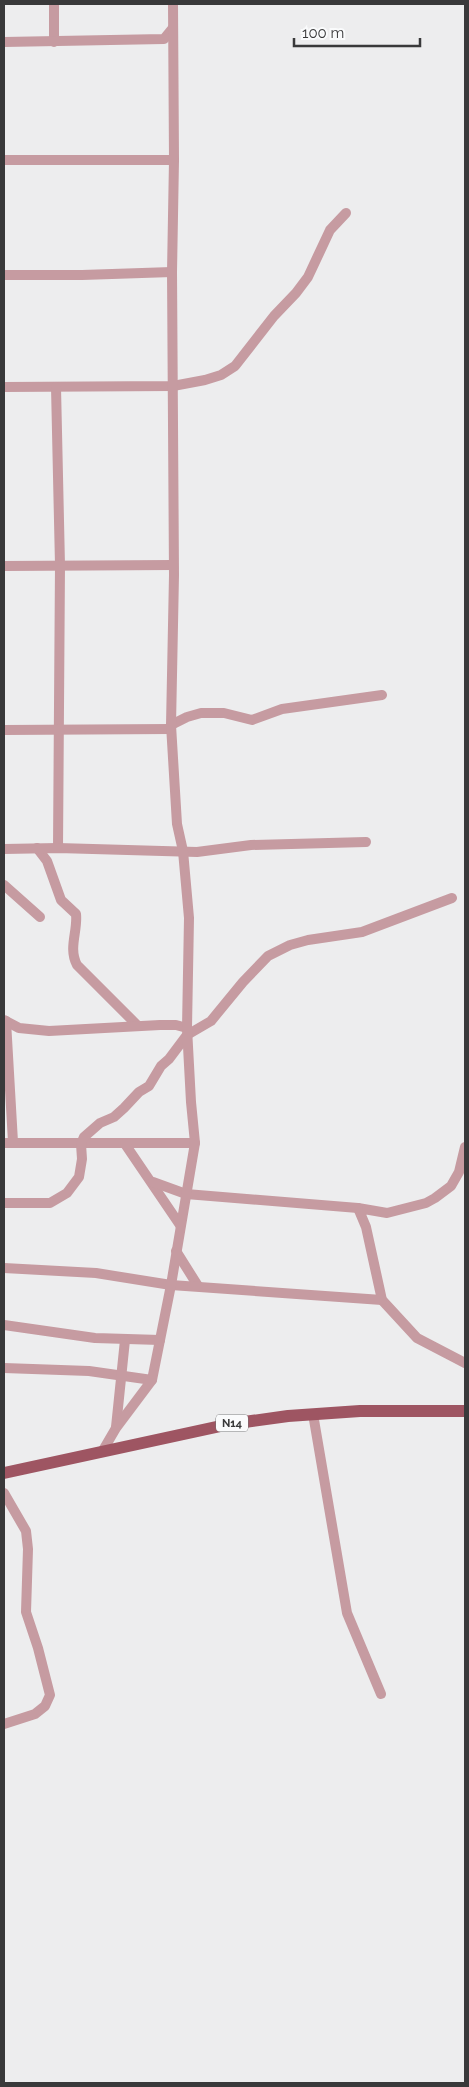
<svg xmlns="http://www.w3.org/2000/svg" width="469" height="2087" viewBox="0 0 469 2087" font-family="Raleway,sans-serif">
<rect width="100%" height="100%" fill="#ededee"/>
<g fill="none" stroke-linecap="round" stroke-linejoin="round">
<g stroke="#c69ba1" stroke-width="10">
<polyline points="54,4 54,42"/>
<polyline points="4,42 164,39 173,28"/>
<polyline points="4,160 174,160"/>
<polyline points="4,275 82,275 172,272"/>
<polyline points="4,387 173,386 205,380 221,375 235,366 274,316 296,293 308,277 330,230 346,213"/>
<polyline points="56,387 60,565 58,848"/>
<polyline points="4,566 173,565"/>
<polyline points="171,725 187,717 201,713 224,713 252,720 282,709 382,695"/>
<polyline points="4,730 171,729"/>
<path d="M37,848l10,13 14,39 15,14c2,17 -8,34 1,51l60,60"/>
<polyline points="4,849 58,848 197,852 251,845 366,842"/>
<polyline points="4,885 40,917"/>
<polyline points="4,1020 19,1028 49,1031 160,1025 176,1025 187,1028"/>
<polyline points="6,1021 13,1142"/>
<polyline points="4,1143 195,1143"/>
<polyline points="125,1144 180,1225"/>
<polyline points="465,1147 459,1172 451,1186 435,1198 426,1203 387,1213 358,1208 366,1227 382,1300 417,1338 465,1363"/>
<polyline points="153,1182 186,1194 358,1208"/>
<polyline points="4,1203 50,1203 67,1193 79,1177 82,1159 81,1144 84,1137 100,1123 114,1117 124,1108 139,1092 149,1086 161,1066 169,1059 187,1035 211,1021 243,982 268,956 290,945 308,940 362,932 452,898"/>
<polyline points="176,1251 198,1286"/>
<polyline points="4,1268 96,1273 171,1285 382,1300"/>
<polyline points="4,1325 95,1338 160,1340"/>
<polyline points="4,1368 89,1371 152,1380"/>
<polyline points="313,1414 347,1613 381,1694"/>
<polyline points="116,1427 125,1340"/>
<polyline points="102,1452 116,1428 152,1380 171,1285 195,1143 191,1102 187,1028 189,918 183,851 177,824 171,725 174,575 172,272 174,160 173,4"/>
<polyline points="4,1493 26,1531 28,1549 26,1612 38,1648 50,1695 45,1706 35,1714 4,1724"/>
</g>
<polyline stroke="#9e5562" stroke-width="12" points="4,1473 230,1424 288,1416 360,1411 465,1411"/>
</g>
<g text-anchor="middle" stroke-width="4.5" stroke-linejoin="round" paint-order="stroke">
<rect fill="#fafbfc" stroke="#737374" stroke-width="1" x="216" y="1414.5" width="32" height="17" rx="4"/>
<g font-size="11" font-weight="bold" fill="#39393a">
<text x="232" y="1427">N14</text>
</g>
</g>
<rect width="469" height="2087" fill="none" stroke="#39393a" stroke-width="10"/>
<path d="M294 38v8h126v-8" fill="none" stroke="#39393a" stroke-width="2.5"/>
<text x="302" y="38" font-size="15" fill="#39393a" stroke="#fafbfc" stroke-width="4" paint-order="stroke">100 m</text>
</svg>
